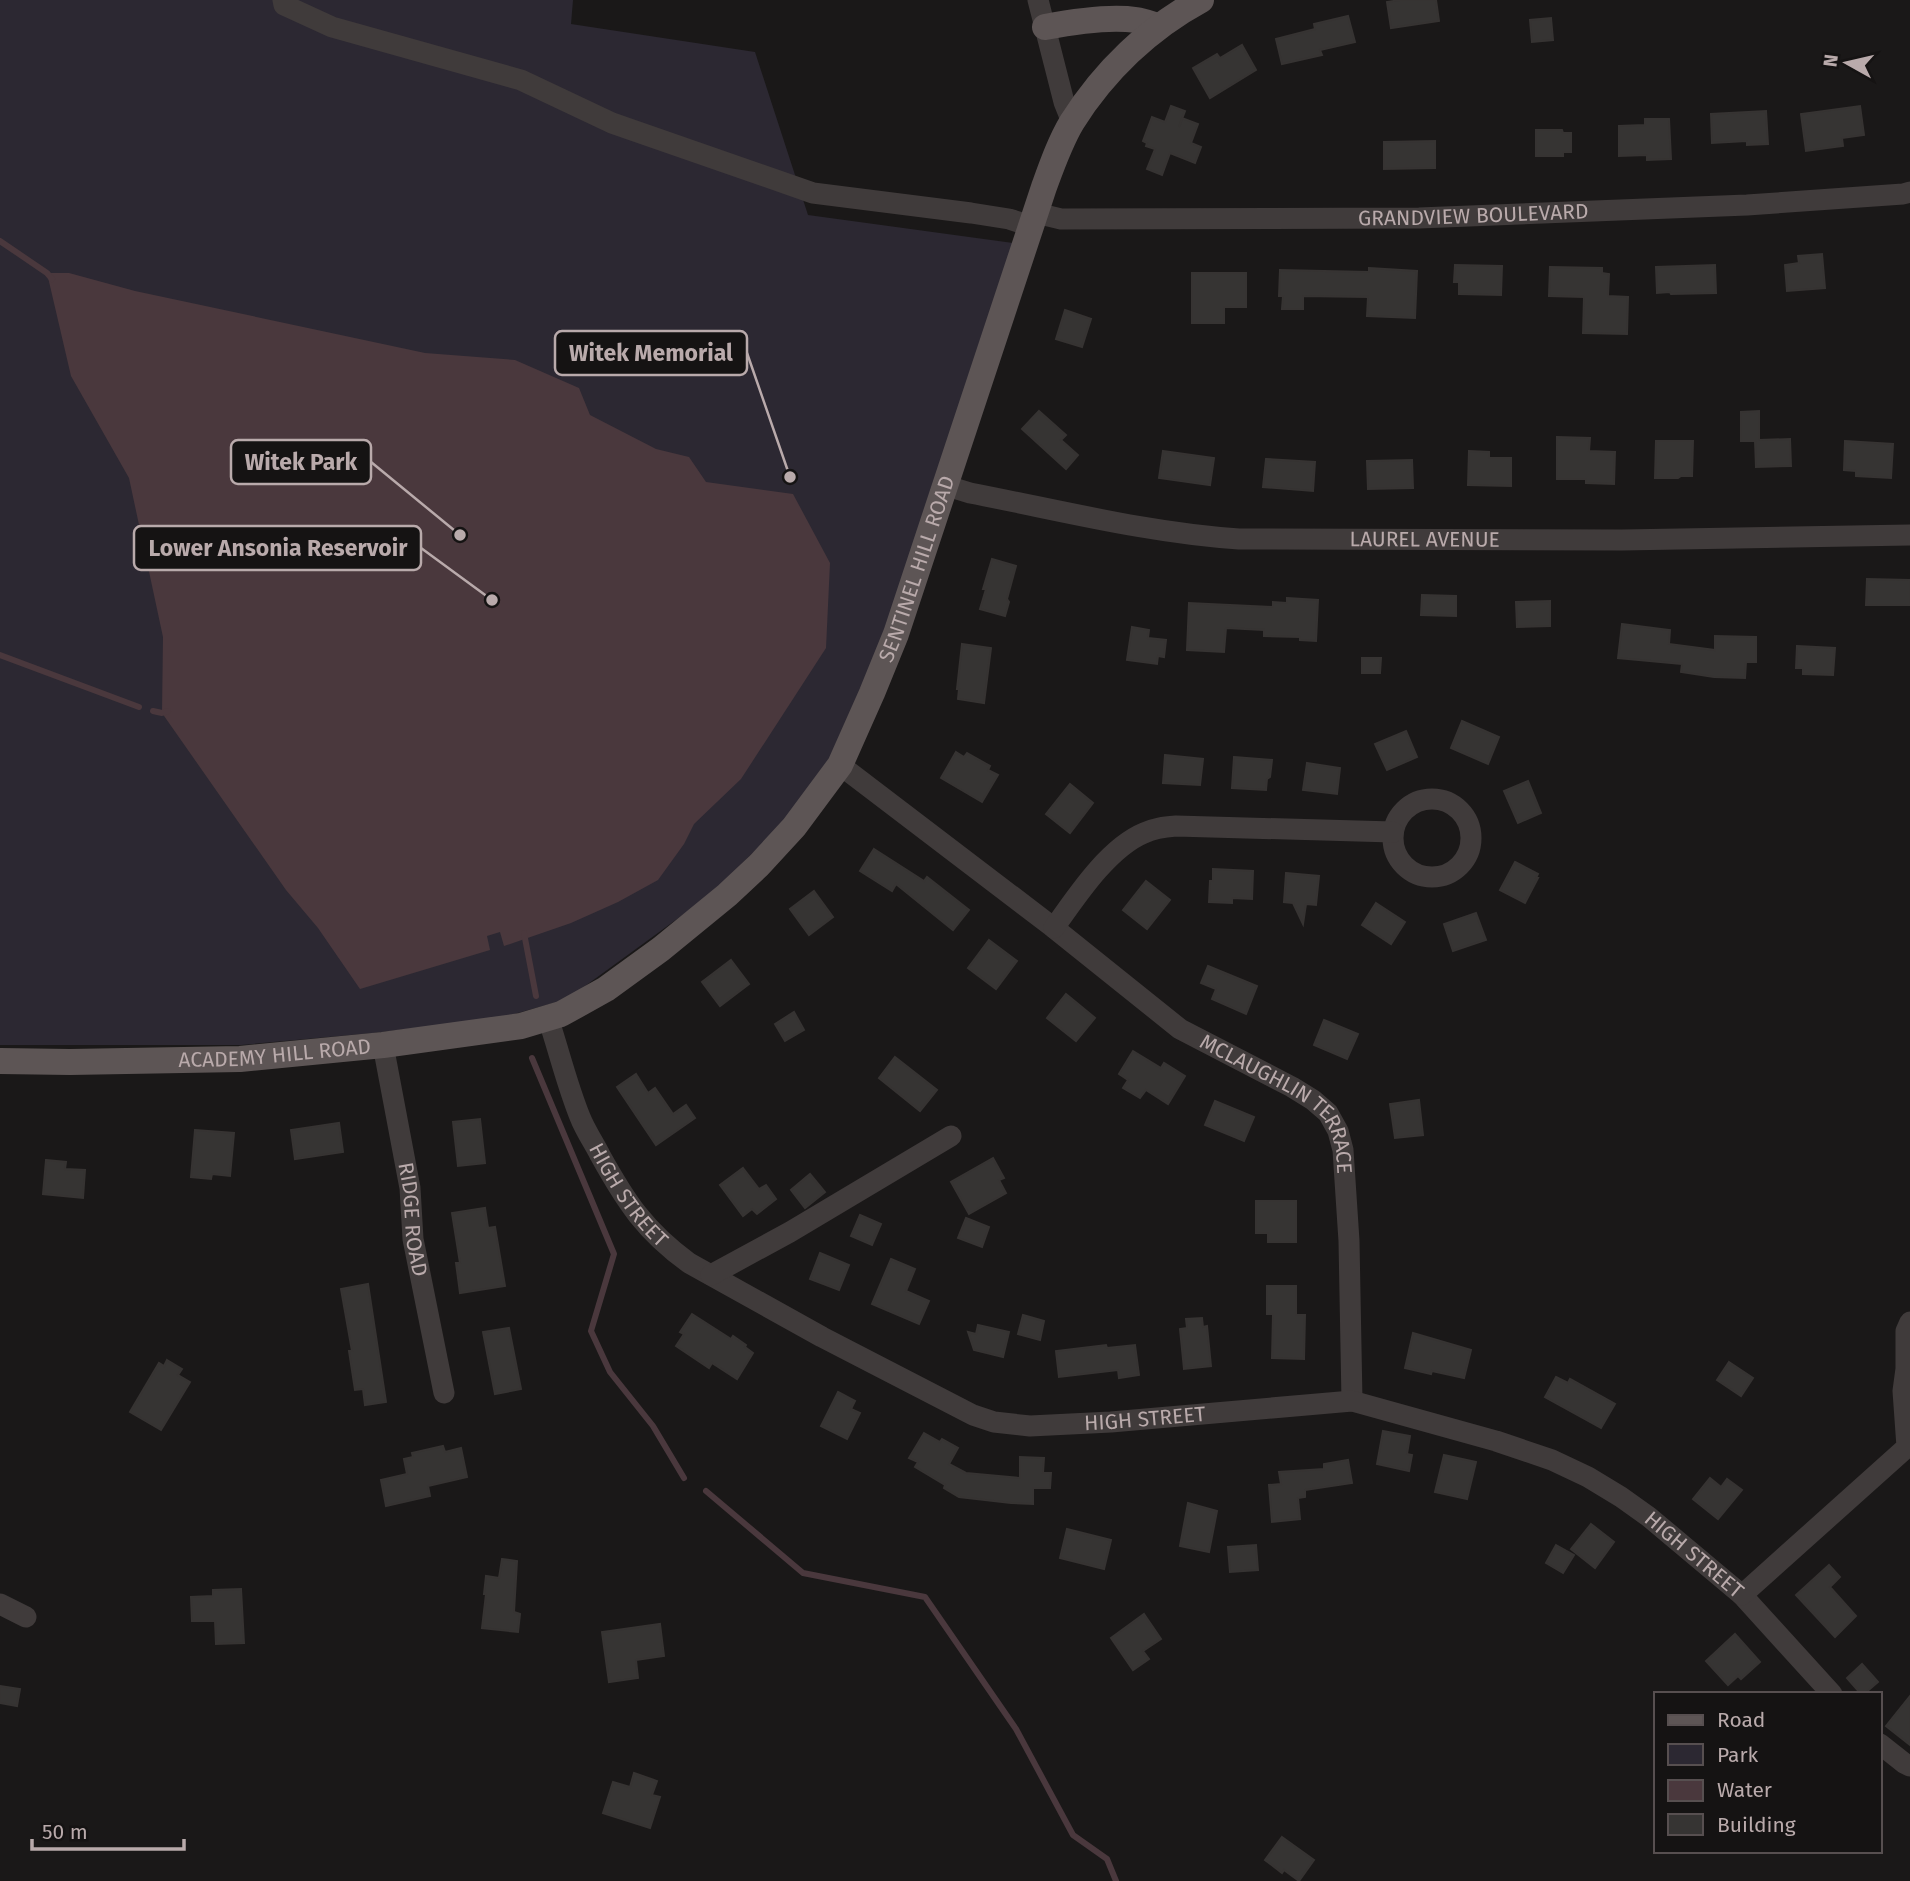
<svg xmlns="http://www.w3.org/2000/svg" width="1910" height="1881" viewBox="0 0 1910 1881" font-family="'Fira Sans',sans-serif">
<rect width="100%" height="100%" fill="#1a1818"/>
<polygon fill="#2c2832" points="0,0 573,0 571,24 755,52 808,215 1013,243 885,650 829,763 778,828 710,895 581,989 557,1002 500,1018 373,1033 241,1045 0,1045"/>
<polygon fill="#4a383d" points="47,273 69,273 135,291 425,353 515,360 579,388 590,415 656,449 689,457 706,482 793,494 830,563 826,648 741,779 694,824 684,844 658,880 618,902 571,923 504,946 500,932 487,936 490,950 360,989 318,928 286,890 162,713 163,637 129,478 71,376"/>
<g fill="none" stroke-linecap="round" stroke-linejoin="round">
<g stroke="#4a383d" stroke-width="6">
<polyline points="0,241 47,273 52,279"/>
<polyline points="0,655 139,707"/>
<polyline points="153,711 162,713 168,711"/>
<polyline points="524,933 536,996"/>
<polyline points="532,1058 614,1254 591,1331 610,1372 653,1426 684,1478"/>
<polyline points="706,1491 803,1573 925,1597 1016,1729 1073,1835 1107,1859 1116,1881"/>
</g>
</g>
<g fill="#363433" stroke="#363332" stroke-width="2">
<polygon points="1400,0 1436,0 1439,21 1391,28 1387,2"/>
<polygon points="1348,16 1355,42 1320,50 1322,55 1282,64 1276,39 1315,29 1314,24"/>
<polygon points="1551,18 1553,40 1532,42 1530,20"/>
<polygon points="1242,45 1256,70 1210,98 1193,68 1217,54 1220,58"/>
<polygon points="1171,106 1185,111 1179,127 1182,118 1198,124 1191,143 1201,147 1195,163 1170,153 1162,175 1147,169 1155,149 1146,146 1147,143 1143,141 1152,117 1165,122"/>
<polygon points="1860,106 1864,135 1842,138 1843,146 1806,151 1801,114"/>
<polygon points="1766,111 1768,144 1747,145 1747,141 1712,143 1711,114"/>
<polygon points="1645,119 1669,119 1671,159 1647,160 1647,155 1619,156 1619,126 1645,125"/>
<polygon points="1536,130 1562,130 1563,133 1571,133 1571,152 1563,152 1563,156 1536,156"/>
<polygon points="1435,141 1435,168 1384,169 1384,142"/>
<polygon points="1822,254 1825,288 1787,291 1785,265 1799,263 1798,256"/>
<polygon points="1455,265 1502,266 1501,295 1459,294 1459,282 1454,282"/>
<polygon points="1715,265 1716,293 1671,294 1670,292 1657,293 1656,267"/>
<polygon points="1550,267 1602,268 1602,273 1609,274 1608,296 1628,297 1627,334 1583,333 1584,297 1549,296"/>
<polygon points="1369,268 1417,271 1415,318 1367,316 1368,297 1303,296 1303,309 1282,309 1283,296 1279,296 1280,270 1369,272"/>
<polygon points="1192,273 1246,273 1246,307 1224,307 1224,323 1192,323"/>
<polygon points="1065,310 1091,319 1082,347 1056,339"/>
<polygon points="1039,411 1066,435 1061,440 1078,455 1066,469 1022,429"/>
<polygon points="1759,411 1759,440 1790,439 1791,466 1756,467 1755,441 1741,441 1741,412"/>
<polygon points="1557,437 1590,438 1589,451 1615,452 1614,484 1586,483 1586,479 1557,479"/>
<polygon points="1656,441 1693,441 1692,476 1681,476 1678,478 1655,478"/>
<polygon points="1845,441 1893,444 1891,478 1856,476 1856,471 1844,470"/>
<polygon points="1163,451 1214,458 1210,485 1159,478"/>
<polygon points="1469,451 1489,452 1489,458 1511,458 1511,486 1468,485"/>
<polygon points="1266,459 1315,462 1313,491 1263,487"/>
<polygon points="1412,460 1413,488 1368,489 1367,461"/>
<polygon points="992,559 1016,566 1007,599 1009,602 1005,616 980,609 986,589 983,589"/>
<polygon points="1867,579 1910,580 1910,605 1866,605"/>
<polygon points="1422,595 1456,596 1456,616 1421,615"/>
<polygon points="1287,598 1318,600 1316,641 1300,640 1300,637 1264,636 1264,630 1226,628 1224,652 1187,650 1189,603 1273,607 1273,602 1287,603"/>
<polygon points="1550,601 1550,626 1517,627 1516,602"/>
<polygon points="1622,624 1670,630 1669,644 1715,650 1715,636 1756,637 1756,662 1746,662 1745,678 1714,677 1681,672 1682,664 1618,658"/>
<polygon points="1132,627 1149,630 1148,638 1166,640 1164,657 1158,656 1157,664 1127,660"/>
<polygon points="962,644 991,648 984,703 958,699 959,689 957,689"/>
<polygon points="1797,646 1835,648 1833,675 1803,674 1803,668 1796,668"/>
<polygon points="1362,658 1381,658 1380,673 1362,673"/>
<polygon points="1462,721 1499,737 1488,764 1451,748"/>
<polygon points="1406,731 1417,757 1387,770 1375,744"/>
<polygon points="956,752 964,757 967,753 990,766 988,770 998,775 982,802 941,778"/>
<polygon points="1165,755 1203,759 1200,785 1163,783"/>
<polygon points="1234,757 1272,760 1270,777 1267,779 1266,790 1232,788"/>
<polygon points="1307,763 1340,768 1337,794 1303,790"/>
<polygon points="1528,781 1541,813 1518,823 1504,791"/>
<polygon points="1070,784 1093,803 1070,833 1046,814"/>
<polygon points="874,849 924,881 927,877 969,910 953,930 896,884 892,891 860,871"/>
<polygon points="1515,862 1538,874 1536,878 1538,878 1525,903 1500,890"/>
<polygon points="1213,869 1253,871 1252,899 1232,898 1232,903 1209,902 1210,881 1213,881"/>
<polygon points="1286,873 1319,876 1316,905 1306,904 1303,924 1293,903 1284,902"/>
<polygon points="1146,881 1170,900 1147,929 1123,910"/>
<polygon points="814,891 833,917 809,935 790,909"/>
<polygon points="1376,903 1405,922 1391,944 1362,925"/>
<polygon points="1476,913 1486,940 1453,951 1444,924"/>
<polygon points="989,940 1017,961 996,989 968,968"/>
<polygon points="731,960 749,984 720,1006 702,982"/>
<polygon points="1208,966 1257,986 1246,1014 1212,999 1216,989 1201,983"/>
<polygon points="1066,994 1095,1018 1076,1041 1047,1018"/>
<polygon points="794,1012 804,1030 785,1041 775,1024"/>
<polygon points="1324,1020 1358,1034 1347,1059 1314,1045"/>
<polygon points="1133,1051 1161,1068 1164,1063 1185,1076 1168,1104 1146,1090 1140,1098 1123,1088 1128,1080 1119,1074"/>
<polygon points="895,1057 937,1090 920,1111 879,1078"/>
<polygon points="636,1074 648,1093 655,1088 673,1114 686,1105 695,1118 656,1145 617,1087"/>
<polygon points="1419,1100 1423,1135 1395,1138 1390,1104"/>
<polygon points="1215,1101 1254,1117 1244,1141 1205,1125"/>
<polygon points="480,1119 485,1163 458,1166 453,1122"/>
<polygon points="339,1123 343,1152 295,1159 291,1130"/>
<polygon points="195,1130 234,1133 230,1176 212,1174 211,1179 191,1177"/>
<polygon points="993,1158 1004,1178 999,1180 1006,1193 969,1214 951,1182"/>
<polygon points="46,1160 66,1162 65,1169 85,1170 83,1198 43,1194"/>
<polygon points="743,1168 759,1189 766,1185 776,1199 757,1214 752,1209 743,1216 720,1185"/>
<polygon points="810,1174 825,1192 805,1208 791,1190"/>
<polygon points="1256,1201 1296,1201 1296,1242 1268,1242 1268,1233 1256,1233"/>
<polygon points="485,1208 488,1228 495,1227 505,1286 460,1293 456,1263 460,1263 452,1213"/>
<polygon points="860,1215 881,1224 872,1245 851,1236"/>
<polygon points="966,1218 989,1227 982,1247 958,1238"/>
<polygon points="820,1253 849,1265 839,1290 810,1279"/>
<polygon points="891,1259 915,1269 906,1291 929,1301 919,1324 872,1304"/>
<polygon points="368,1284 386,1402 365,1405 363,1389 355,1390 349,1351 352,1351 341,1289"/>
<polygon points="1267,1286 1296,1286 1296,1315 1305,1315 1304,1359 1272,1358 1273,1314 1267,1314"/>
<polygon points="692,1314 731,1339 733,1336 746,1345 745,1347 753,1353 737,1379 712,1363 709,1368 676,1346 684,1334 680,1332"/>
<polygon points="1023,1315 1044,1321 1040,1340 1018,1334"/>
<polygon points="1202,1318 1203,1327 1207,1326 1211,1366 1184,1369 1180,1329 1187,1328 1186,1319"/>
<polygon points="978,1325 1009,1332 1003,1357 974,1350 968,1332 976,1334"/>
<polygon points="509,1328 521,1389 495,1394 483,1332"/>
<polygon points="1413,1333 1471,1350 1464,1378 1432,1371 1431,1374 1405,1368"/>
<polygon points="1106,1345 1107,1348 1135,1345 1139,1375 1119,1378 1118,1370 1059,1377 1056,1351"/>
<polygon points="167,1360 182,1369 178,1375 190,1382 161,1430 130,1412 159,1363 164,1366"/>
<polygon points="1729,1362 1753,1378 1741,1396 1717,1380"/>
<polygon points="1556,1377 1568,1383 1570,1379 1615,1404 1601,1428 1545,1397"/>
<polygon points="838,1392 855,1401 851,1409 860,1413 847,1439 821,1426"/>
<polygon points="1383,1431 1410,1436 1407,1454 1412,1455 1409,1471 1377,1464"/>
<polygon points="924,1433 940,1442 942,1439 958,1448 949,1464 966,1473 1020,1478 1020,1457 1044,1458 1043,1473 1051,1473 1050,1488 1033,1488 1033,1504 1011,1503 959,1497 944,1488 945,1485 915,1467 918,1462 909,1458"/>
<polygon points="443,1446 445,1452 461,1448 467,1477 428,1486 430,1496 386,1506 381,1480 407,1474 404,1459 413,1457 412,1453"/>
<polygon points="1444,1455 1476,1462 1467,1499 1435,1492"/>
<polygon points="1348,1460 1352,1483 1305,1490 1305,1497 1298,1498 1300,1519 1272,1522 1269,1485 1281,1484 1279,1472 1324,1469 1324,1464"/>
<polygon points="1710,1478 1721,1487 1727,1479 1742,1490 1718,1519 1693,1499"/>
<polygon points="1188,1503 1217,1511 1209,1552 1180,1546"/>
<polygon points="1591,1524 1614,1542 1595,1568 1571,1549"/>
<polygon points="1067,1529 1111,1540 1104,1569 1060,1558"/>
<polygon points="1256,1545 1258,1570 1230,1572 1228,1547"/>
<polygon points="1556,1545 1574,1555 1563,1573 1546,1563"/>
<polygon points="502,1559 517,1561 514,1612 520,1614 518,1632 482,1628 486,1594 484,1594 486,1576 499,1578"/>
<polygon points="1829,1565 1840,1577 1830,1587 1856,1616 1835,1637 1796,1595"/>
<polygon points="241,1589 244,1643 216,1644 215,1621 192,1621 191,1597 213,1596 213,1590"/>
<polygon points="1144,1614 1161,1639 1143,1651 1149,1659 1133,1670 1111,1638"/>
<polygon points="660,1624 664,1656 636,1660 638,1678 609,1682 602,1632"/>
<polygon points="1735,1634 1760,1662 1741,1679 1738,1676 1728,1685 1706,1661"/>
<polygon points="1862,1664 1878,1682 1864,1694 1861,1694 1847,1678"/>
<polygon points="0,1686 20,1689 17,1706 0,1703"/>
<polygon points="1910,1696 1910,1745 1886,1726"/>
<polygon points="634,1773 657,1781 652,1795 660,1797 650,1828 603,1813 613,1782 630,1787"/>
<polygon points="1282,1837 1314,1860 1299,1881 1284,1870 1282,1873 1265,1860"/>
</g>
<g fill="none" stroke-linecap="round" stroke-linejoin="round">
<g stroke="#403b3b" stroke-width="21">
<polyline points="283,0 284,5 332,27 521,80 612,123 813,193 971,213 1009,219 1031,226"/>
<polyline points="1038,0 1064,102 1072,122"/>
<path id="s1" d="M1036,213l25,6 358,-1 328,-13 156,-11 7,-2"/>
<path id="s2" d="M944,485l26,8c89,17 178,40 269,46l383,1 288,-5"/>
<path id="s3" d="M840,765l214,163 126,101 112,58 21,13 15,13 10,18 5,19 6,91 3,160"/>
<circle cx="1432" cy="838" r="39"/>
<path d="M1054,928c22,-31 54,-80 90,-95 10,-5 20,-6 32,-7l217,6"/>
<path id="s4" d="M548,1018c11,33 19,67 32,99 5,13 14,26 20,38 26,47 45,76 89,108l133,74 151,78 21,7 36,4 81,-4 241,-21 144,40 56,19 36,17 33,20 28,20 93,78 90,99"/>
<path id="s5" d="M383,1045l27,143 3,51 31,154"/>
<polyline points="711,1275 790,1232 951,1136"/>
<polyline points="1742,1595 1907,1447 1903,1391 1906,1369 1906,1331 1910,1322"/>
<polyline points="0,1604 26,1617"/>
<polyline points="1880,1744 1904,1763 1910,1766"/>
</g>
<g stroke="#5d5555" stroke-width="26">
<path d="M1045,27c26,-5 65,-11 91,-7 7,1 15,4 22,6"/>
<path id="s6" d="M0,1061l70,1 170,-3 143,-14 138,-19 40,-12 45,-25 55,-40 66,-54 32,-30 35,-38 46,-62 32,-72 24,-59 148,-447c8,-22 16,-45 28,-65 32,-51 77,-94 129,-122"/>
</g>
</g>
<g text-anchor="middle" stroke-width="5" stroke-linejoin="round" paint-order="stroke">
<g font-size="21" fill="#b9aaab" stroke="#151313">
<text dy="7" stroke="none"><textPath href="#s1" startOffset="438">GRANDVIEW BOULEVARD</textPath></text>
<text dy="7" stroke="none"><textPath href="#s2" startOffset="486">LAUREL AVENUE</textPath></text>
<text dy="7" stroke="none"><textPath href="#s6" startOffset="1153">SENTINEL HILL ROAD</textPath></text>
<text dy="7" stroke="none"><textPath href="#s6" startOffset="275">ACADEMY HILL ROAD</textPath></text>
<text dy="7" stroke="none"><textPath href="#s3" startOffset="560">MCLAUGHLIN TERRACE</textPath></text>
<text dy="7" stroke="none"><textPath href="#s4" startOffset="196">HIGH STREET</textPath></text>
<text dy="7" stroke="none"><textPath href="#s5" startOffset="177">RIDGE ROAD</textPath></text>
<text dy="7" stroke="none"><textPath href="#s4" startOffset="784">HIGH STREET</textPath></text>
<text dy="7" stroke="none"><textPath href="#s4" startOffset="1372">HIGH STREET</textPath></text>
</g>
</g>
<path fill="none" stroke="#b9aaab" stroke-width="2.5" d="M790 477L747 353M460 535L371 462M492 600L421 548"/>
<g fill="#b9aaab" stroke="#151313" stroke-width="2.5">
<circle cx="790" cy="477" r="7"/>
<circle cx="460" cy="535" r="7"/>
<circle cx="492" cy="600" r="7"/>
</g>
<g fill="#151313" stroke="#b9aaab" stroke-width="2.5">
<rect x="555" y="331" width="192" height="44" rx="7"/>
<rect x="231" y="440" width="140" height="44" rx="7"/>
<rect x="134" y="526" width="287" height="44" rx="7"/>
</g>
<g font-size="23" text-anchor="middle" font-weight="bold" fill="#b9aaab">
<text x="651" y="361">Witek Memorial</text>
<text x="301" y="470">Witek Park</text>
<text x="278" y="556">Lower Ansonia Reservoir</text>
</g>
<rect x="1654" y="1692" width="228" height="161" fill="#151313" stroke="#574f50" stroke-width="2"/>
<rect x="1668" y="1715" width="35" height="10" fill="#5d5555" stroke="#574f50" stroke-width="2"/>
<text x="1717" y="1727" font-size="21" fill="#b9aaab">Road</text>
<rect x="1668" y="1744" width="35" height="21" fill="#2c2832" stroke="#574f50" stroke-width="2"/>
<text x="1717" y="1762" font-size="21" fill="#b9aaab">Park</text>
<rect x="1668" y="1780" width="35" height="21" fill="#4a383d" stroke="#574f50" stroke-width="2"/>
<text x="1717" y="1797" font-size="21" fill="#b9aaab">Water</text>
<rect x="1668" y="1814" width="35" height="21" fill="#363433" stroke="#574f50" stroke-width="2"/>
<text x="1717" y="1832" font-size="21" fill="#b9aaab">Building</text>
<g transform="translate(1847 63) rotate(278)" stroke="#151313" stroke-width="5" paint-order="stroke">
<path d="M0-5L12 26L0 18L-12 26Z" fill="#b9aaab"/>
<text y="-10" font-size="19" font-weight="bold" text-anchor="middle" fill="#b9aaab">N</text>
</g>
<path d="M32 1839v10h152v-10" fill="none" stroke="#b9aaab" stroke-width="3.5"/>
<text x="42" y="1839" font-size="21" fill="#b9aaab" stroke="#151313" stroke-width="5" paint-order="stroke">50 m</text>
</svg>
